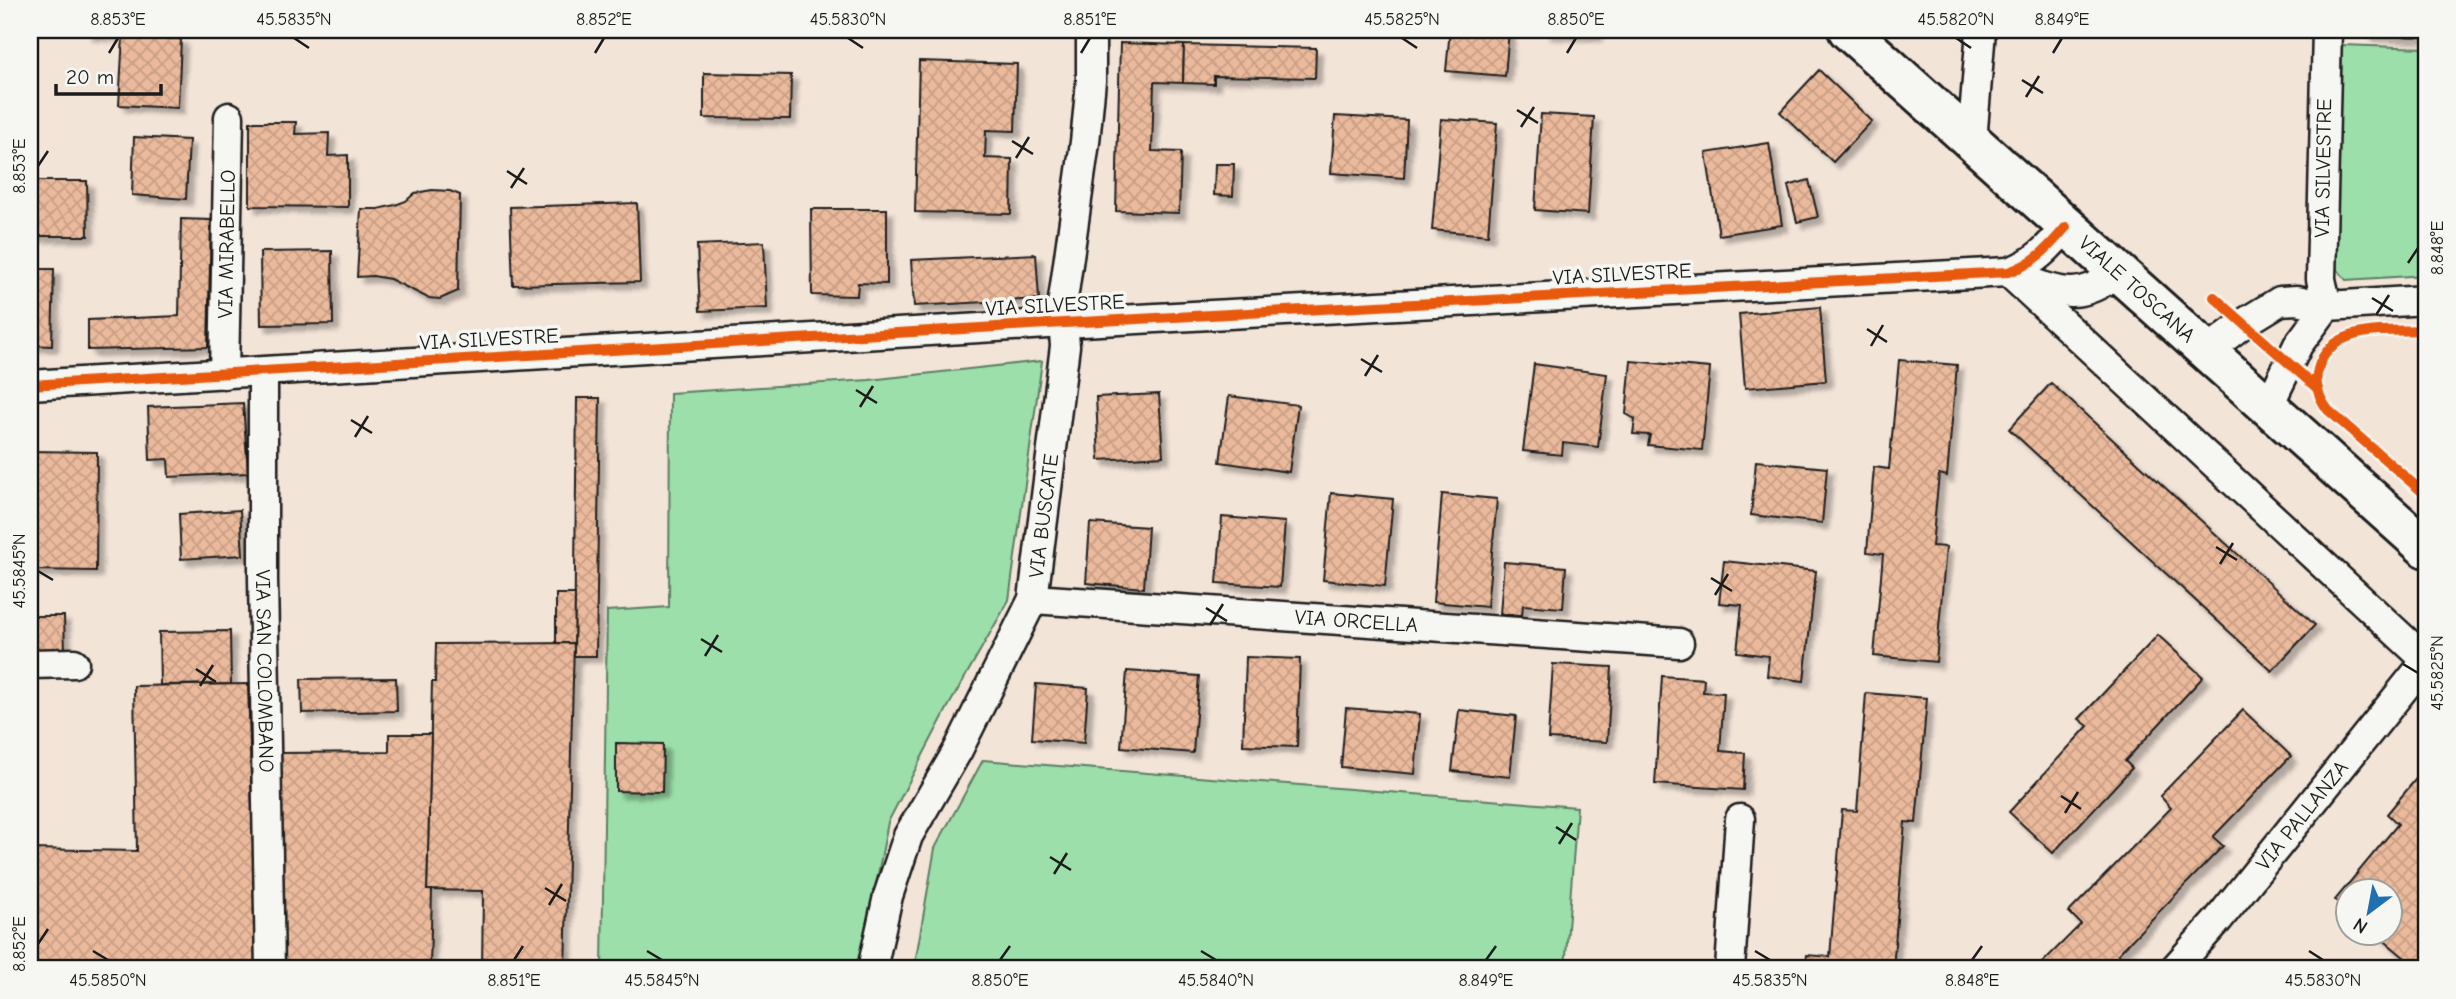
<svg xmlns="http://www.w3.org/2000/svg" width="2456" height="999" viewBox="0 0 2456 999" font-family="'Comic Neue',sans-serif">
<defs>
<pattern id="building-cross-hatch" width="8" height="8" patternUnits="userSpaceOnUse" patternTransform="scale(1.75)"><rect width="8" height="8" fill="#ebba9c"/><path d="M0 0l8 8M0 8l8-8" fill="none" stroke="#c99f86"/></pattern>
<filter id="shadow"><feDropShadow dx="6" dy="6" stdDeviation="2" flood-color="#0004"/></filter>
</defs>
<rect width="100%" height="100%" fill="#f3e4d8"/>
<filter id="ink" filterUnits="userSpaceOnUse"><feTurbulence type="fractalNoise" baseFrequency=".0143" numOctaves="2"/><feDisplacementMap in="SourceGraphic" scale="14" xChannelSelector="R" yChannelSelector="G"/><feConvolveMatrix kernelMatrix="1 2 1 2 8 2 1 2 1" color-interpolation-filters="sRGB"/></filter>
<g filter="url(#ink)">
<g fill="#9cdfaa" stroke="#5c7e63" stroke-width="2">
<polygon points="2342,45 2426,48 2426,275 2346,280 2335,266"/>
<polygon points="1042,361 1009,600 948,707 888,822 860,969 602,969 607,611 669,607 670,393 869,380"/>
<polygon points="983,760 1577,807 1565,969 914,969 935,848"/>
</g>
<g fill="url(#building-cross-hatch)" stroke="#1c1c1c" stroke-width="2" filter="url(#shadow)">
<polygon points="87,30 169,30 169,38 87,34"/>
<polygon points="1450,30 1509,30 1505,76 1446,71"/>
<polygon points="1545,30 1596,30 1596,35 1545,33"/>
<polygon points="2366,30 2426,30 2426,37 2366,35"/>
<polygon points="123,36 181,39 178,108 119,105"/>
<polygon points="1120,43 1184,45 1183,83 1154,82 1152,151 1181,152 1179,213 1116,211"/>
<polygon points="1184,45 1316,48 1315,78 1214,76 1214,84 1183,83"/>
<polygon points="919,61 1017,64 1015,131 986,130 985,158 1012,159 1011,214 915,212"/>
<polygon points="1819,70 1872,121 1833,162 1780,112"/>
<polygon points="704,73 791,75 790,119 704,118"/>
<polygon points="1541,114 1594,117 1588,214 1535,210"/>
<polygon points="1335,116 1407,120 1404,178 1331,173"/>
<polygon points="1441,119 1497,123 1488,235 1432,230"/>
<polygon points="250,122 296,122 295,134 329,133 328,156 348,155 348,207 250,206"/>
<polygon points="134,137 189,140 186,199 132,195"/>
<polygon points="1769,143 1782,225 1719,235 1706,153"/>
<polygon points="1215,164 1234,164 1233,196 1214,195"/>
<polygon points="1809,180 1818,217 1797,222 1788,186"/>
<polygon points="30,181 87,181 88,236 30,236"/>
<polygon points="432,190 450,191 460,195 458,291 440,299 428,298 390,279 373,276 357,277 361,209 378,209 395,205 406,201 415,193"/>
<polygon points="637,203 640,282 513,285 510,207"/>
<polygon points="811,209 887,209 887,284 858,283 857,296 812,295"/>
<polygon points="181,219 211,220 208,347 88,350 88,320 179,316"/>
<polygon points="764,242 767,308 700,311 697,245"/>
<polygon points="332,251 333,324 261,325 260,252"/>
<polygon points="1036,254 1039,299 914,306 911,260"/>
<polygon points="30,269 54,269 52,346 30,345"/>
<polygon points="1820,307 1826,381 1745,388 1739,314"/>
<polygon points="1899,360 1957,365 1947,476 1939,474 1932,546 1946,547 1936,662 1874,656 1883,554 1867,552 1874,467 1889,469"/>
<polygon points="1631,361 1710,368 1702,450 1648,445 1650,435 1633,434 1635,419 1626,414"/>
<polygon points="1534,364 1607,374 1598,447 1563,443 1562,455 1523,451"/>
<polygon points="2051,383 2315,625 2272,671 2009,429"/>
<polygon points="1159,394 1163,456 1099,460 1096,397"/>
<polygon points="1229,396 1298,405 1289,472 1220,462"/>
<polygon points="577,398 600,398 596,656 574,656"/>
<polygon points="243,403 248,473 169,477 168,459 150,460 148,407"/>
<polygon points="30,451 97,452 96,571 30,570"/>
<polygon points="1756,461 1827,468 1822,523 1751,515"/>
<polygon points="1331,493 1393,499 1385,586 1323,580"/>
<polygon points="1442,494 1497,499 1487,607 1433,602"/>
<polygon points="240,510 243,555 181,559 179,514"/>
<polygon points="1222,517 1285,522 1280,587 1217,583"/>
<polygon points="1090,523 1148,527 1144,588 1086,583"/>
<polygon points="1724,561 1816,571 1804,681 1767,676 1769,656 1737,652 1742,605 1719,603"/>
<polygon points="1504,562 1566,567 1563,608 1523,605 1522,615 1500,614"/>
<polygon points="556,594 575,594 574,643 556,643"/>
<polygon points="30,616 64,616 65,652 30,652"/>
<polygon points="230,631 231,684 160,685 159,632"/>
<polygon points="2158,635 2203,677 2125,761 2132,768 2053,853 2009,812 2088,726 2079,719"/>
<polygon points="574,643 565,969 482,969 483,891 427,890 432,682 435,682 436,644"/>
<polygon points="1246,657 1300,659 1297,747 1243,745"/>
<polygon points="1553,664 1612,667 1607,742 1548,739"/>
<polygon points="1127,671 1199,676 1193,753 1121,747"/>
<polygon points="1662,676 1704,679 1703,692 1724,693 1720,751 1745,753 1743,790 1655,784"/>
<polygon points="396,678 397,711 302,713 301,679"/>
<polygon points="248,684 257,969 30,969 30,849 137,851 134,686"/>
<polygon points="1036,684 1088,688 1084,743 1032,739"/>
<polygon points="1866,693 1927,698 1916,823 1905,822 1893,969 1870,967 1870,969 1805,969 1807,955 1830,957 1842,810 1857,811"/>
<polygon points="1346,708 1420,714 1415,774 1341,767"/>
<polygon points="1459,710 1516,716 1510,777 1452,771"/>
<polygon points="2243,710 2291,756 2213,837 2223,846 2118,954 2128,964 2123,969 2036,969 2081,924 2069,912 2171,808 2160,796"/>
<polygon points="389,734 431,734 427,890 432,890 430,969 282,969 279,753 389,752"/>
<polygon points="616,743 663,744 662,792 616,791"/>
<polygon points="2420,774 2426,779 2426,969 2418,969 2374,932 2390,932 2390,890 2348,890 2348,910 2335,900 2398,824 2387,814"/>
</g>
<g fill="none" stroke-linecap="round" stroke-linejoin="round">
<g stroke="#1c1c1c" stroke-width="33">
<g id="street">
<polyline points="2327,30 2321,279 2327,306"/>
<polyline points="1972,141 1981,30"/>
<polyline points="2008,272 2426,660"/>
<path d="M2023,279c38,16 61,21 94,-7"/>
<polyline points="2206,352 2244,323 2280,301 2297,300 2327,306 2426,300"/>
<path id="s1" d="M263,372v207l7,390"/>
<path id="s2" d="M224,374l5,-257"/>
<path d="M30,385l1034,-62 944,-51c26,-8 41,-25 58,-45"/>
<polyline points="2268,407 2298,345 2327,306"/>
<path id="s3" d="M1033,599l646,44"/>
<polyline points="30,664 74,663"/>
<path id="s4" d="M872,969l16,-73 20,-60 50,-86 75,-151 32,-253 -3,-39 23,-165 6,-61v-51"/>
<polyline points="1730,969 1740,819"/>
<path id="s5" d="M2174,969l44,-49 208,-259"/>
</g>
</g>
<g stroke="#1c1c1c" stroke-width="44">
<g id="secondary">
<path id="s6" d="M1848,30l578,518"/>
</g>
</g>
<use href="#street" stroke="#f6f6f2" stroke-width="28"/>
<use href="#secondary" stroke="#f6f6f2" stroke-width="38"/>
<g stroke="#f6f6f2" stroke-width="15">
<g id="cycleway">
<polyline points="2214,297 2318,389"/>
<path d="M2426,330c-38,2 -95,-7 -108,39 -4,15 1,29 10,41l98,85"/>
<path d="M30,385l1034,-62 944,-51c26,-8 41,-25 58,-45"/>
</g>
</g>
<use href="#cycleway" stroke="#e8590c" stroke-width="10"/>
</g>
</g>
<path fill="none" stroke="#1c1c1c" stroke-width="2.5" d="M294,38l15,10M848,38l15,10M1402,38l15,10M1956,38l15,10M109,53l9,-15M595,53l9,-15M1081,53l9,-15M1567,53l9,-15M2053,53l9,-15M2022,80l21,13M2026,97l13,-21M1517,110l21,13M1521,127l13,-20M1012,141l21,13M1016,158l13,-21M38,166l10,-15M507,171l20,13M511,188l13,-20M2408,263l10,-15M2372,298l21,13M2376,315l13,-20M1867,329l20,13M1871,346l12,-21M1361,359l21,13M1365,376l13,-21M856,390l21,13M860,407l13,-21M351,420l21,13M355,437l13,-21M2216,547l21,13M2220,564l13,-21M38,571l15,9M1711,578l21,13M1715,595l13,-21M1206,608l21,13M1210,625l13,-21M701,639l21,13M705,656l13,-21M2403,664l15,9M196,669l20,13M200,686l13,-21M2061,796l20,13M2065,813l13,-21M1556,827l20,13M1559,844l13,-21M1050,857l21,13M1054,874l13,-21M545,888l21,13M549,905l13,-21M38,944l10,-15M93,951l15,9M647,951l15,9M1201,951l15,9M1755,951l15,9M2309,951l14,9M514,960l9,-14M1000,960l10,-14M1486,960l10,-14M1972,960l10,-14"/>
<g text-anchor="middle" stroke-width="7" stroke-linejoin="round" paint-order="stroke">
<g font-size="21" fill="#1c1c1c" stroke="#f6f6f2">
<text transform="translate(2323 168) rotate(-89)" y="7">VIA SILVESTRE</text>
<text dy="7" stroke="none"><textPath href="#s2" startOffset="130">VIA MIRABELLO</textPath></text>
<text transform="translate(1622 274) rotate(-3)" y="7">VIA SILVESTRE</text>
<text dy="7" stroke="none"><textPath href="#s6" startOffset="388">VIALE TOSCANA</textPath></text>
<text transform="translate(1055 305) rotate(-3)" y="7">VIA SILVESTRE</text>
<text transform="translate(489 339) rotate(-3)" y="7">VIA SILVESTRE</text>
<text dy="7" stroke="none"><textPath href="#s4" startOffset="490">VIA BUSCATE</textPath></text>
<text dy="7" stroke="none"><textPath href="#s3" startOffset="324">VIA ORCELLA</textPath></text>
<text dy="7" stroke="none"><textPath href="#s1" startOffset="299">VIA SAN COLOMBANO</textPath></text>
<text dy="7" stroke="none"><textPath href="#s5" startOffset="200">VIA PALLANZA</textPath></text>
</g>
</g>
<rect width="2456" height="999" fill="none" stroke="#f6f6f2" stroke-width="77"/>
<g transform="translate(2369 912) rotate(212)"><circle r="33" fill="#f6f6f2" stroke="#9f9f9c" stroke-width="2"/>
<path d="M0-5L12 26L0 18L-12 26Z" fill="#1f6fb2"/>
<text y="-10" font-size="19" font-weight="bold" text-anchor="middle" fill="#1c1c1c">N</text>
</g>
<path d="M56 84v10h105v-10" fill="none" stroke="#1c1c1c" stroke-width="3.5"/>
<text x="66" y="84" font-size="21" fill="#1c1c1c" stroke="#f6f6f2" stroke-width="5" paint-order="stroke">20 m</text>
<rect x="38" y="38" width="2380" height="922" fill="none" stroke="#1c1c1c" stroke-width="2.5"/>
<g font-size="18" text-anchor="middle" fill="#1c1c1c">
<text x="118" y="25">8.853°E</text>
<text x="294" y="25">45.5835°N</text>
<text x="604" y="25">8.852°E</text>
<text x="848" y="25">45.5830°N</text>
<text x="1090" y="25">8.851°E</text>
<text x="1402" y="25">45.5825°N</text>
<text x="1576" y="25">8.850°E</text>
<text x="1956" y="25">45.5820°N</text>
<text x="2062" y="25">8.849°E</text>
<text transform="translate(19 166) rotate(-90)" y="6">8.853°E</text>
<text transform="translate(2437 248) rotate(-90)" y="6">8.848°E</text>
<text transform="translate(19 571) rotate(-90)" y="6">45.5845°N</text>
<text transform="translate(2437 673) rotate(-90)" y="6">45.5825°N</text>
<text transform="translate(19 944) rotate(-90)" y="6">8.852°E</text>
<text x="108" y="986">45.5850°N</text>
<text x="514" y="986">8.851°E</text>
<text x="662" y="986">45.5845°N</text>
<text x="1000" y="986">8.850°E</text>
<text x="1216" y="986">45.5840°N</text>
<text x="1486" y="986">8.849°E</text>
<text x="1770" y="986">45.5835°N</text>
<text x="1972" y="986">8.848°E</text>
<text x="2323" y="986">45.5830°N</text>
</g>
</svg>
